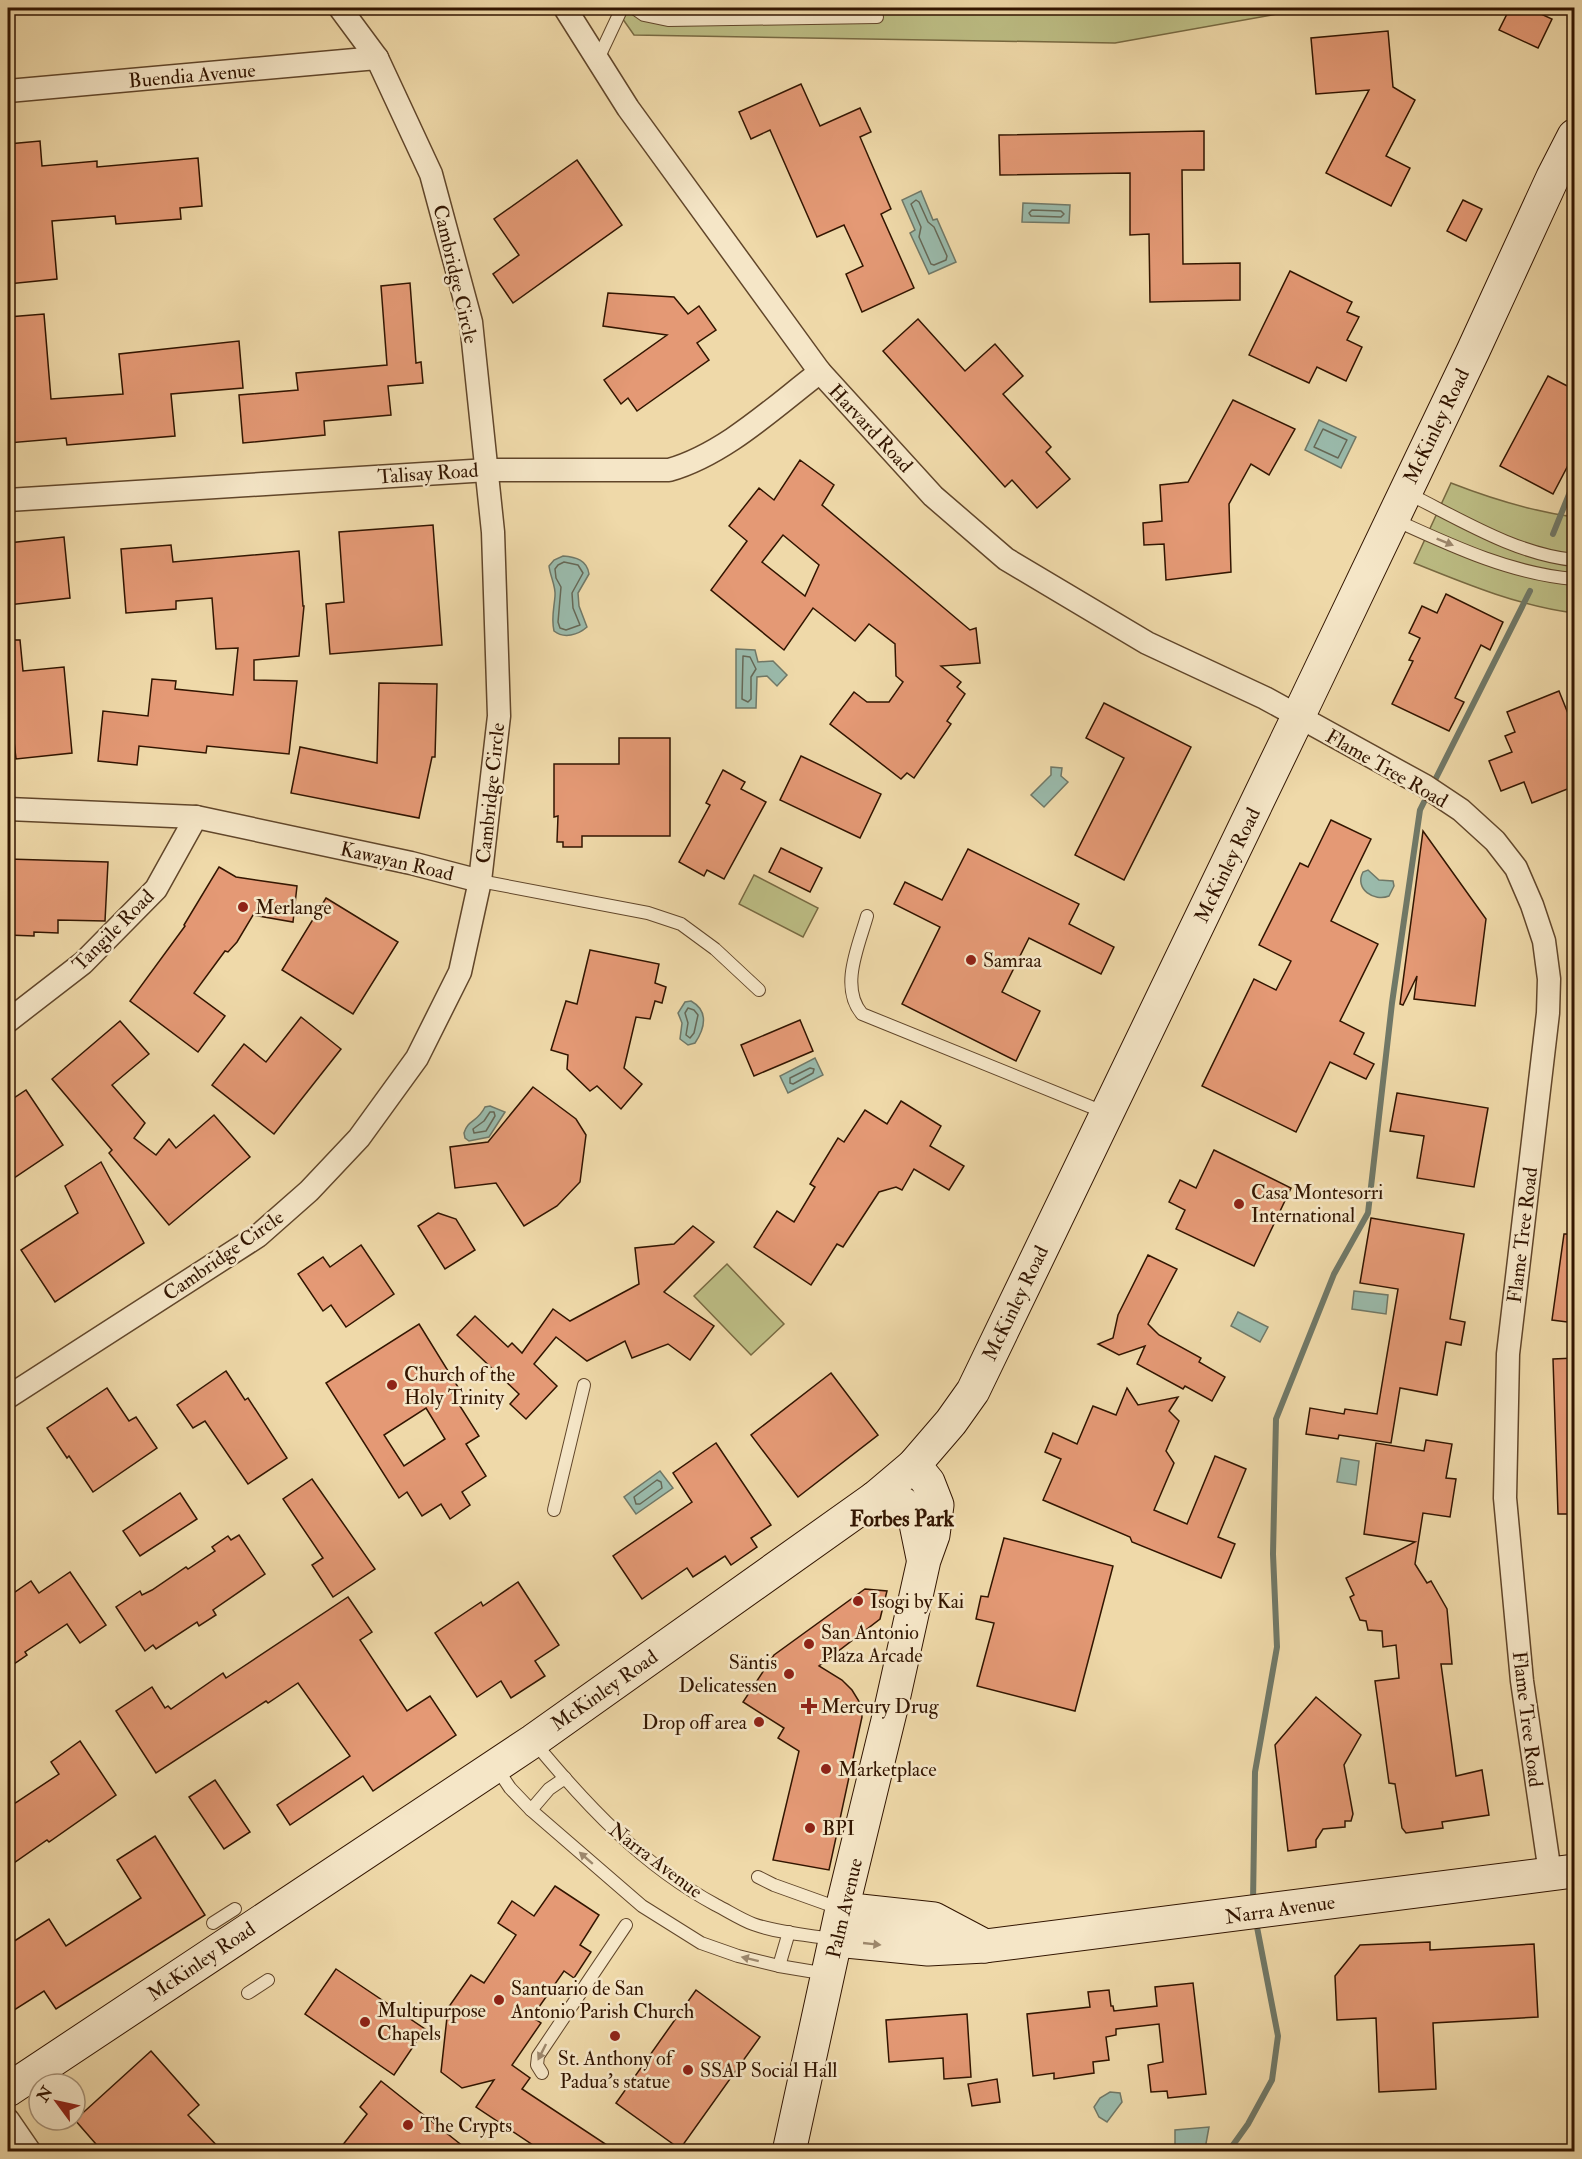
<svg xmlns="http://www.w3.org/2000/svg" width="1582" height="2159" viewBox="0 0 1582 2159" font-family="'IM FELL Double Pica',serif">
<rect width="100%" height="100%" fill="#efd9a9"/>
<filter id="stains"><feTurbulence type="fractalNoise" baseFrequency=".00333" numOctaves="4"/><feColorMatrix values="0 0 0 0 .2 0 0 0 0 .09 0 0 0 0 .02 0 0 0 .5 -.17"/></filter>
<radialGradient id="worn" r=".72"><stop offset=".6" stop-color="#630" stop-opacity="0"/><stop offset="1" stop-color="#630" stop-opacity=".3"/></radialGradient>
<g fill="#bdbe85" stroke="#786a42" stroke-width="1.5">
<polygon points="615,8 1311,8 1115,43 634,35"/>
<path d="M1451,483c41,16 80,28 123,34v96c-55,-7 -108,-29 -160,-50z"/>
<polygon points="754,875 818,908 803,937 739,904"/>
<polygon points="727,1264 784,1324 751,1355 694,1296"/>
</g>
<g fill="#9abaab" stroke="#707867" stroke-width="1.5">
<polygon points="921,191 933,220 937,219 956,262 929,274 910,233 915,230 902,200"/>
<polygon points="1023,203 1070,205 1069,223 1022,222"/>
<polygon points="1319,420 1356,437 1341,468 1305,450"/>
<path d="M563,556c13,1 24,4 26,18l-11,19 1,13 8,21c-9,8 -23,12 -33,4 -3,-13 0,-22 1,-35 1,-10 -5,-20 -6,-30l5,-6z"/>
<polygon points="736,649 755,650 758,662 773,661 787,675 777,686 767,676 757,677 756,708 736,708"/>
<polygon points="1051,767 1062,768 1061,776 1068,782 1044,807 1031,795 1051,775"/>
<path d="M1368,870l11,10 14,1 1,5 -5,10c-15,6 -35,-7 -26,-24z"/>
<path d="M691,1001c18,10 14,27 4,42l-7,2 -8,-6 2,-16 -4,-10 7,-11z"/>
<polygon points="815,1058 823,1075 788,1093 780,1076"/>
<path d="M490,1106l15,6 -16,25 -20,4 -4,-3 -1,-5c4,-14 13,-10 21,-26z"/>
<polygon points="1354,1291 1388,1295 1386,1314 1352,1309"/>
<polygon points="1238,1312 1268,1327 1260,1342 1231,1326"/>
<polygon points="1341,1458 1359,1461 1356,1485 1337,1482"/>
<polygon points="660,1471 673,1488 636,1514 624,1497"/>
<polygon points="1110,2092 1120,2093 1122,2102 1107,2122 1099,2117 1094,2107 1100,2098"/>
<polygon points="1209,2127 1205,2149 1175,2151 1175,2130"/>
</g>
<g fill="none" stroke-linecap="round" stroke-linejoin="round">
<g stroke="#666856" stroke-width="1.5">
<polygon points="916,200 919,202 928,222 934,227 947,256 946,260 934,265 931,264 919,237 921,227 911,204"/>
<polygon points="1032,210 1061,211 1064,214 1061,217 1031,216 1029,213"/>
<polygon points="1323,429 1347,440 1338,458 1314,447"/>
<polygon points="564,562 578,565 583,573 572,593 573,608 580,625 566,630 560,628 558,622 561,587 556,578 555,569 558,565"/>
<polygon points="743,656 750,657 756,669 751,677 751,699 748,702 742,699"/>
<polygon points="688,1008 694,1010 698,1015 694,1033 690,1038 686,1035 688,1023 685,1013"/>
<polygon points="810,1068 814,1069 813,1073 793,1084 790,1083 790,1078"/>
<polygon points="490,1112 494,1112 495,1116 486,1131 474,1133 473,1129 484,1121"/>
<polygon points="657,1480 661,1482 662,1488 640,1504 636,1504 634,1497"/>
</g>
<g stroke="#707867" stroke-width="6">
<polyline points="1553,534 1574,482"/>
<polyline points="1433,784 1530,591"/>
<polyline points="1253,1903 1255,1772 1277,1647 1273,1554 1276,1419 1334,1274 1368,1213 1392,1003 1420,810 1424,802"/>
<polyline points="1228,2152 1248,2124 1272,2080 1278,2036 1256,1922"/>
</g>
</g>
<g fill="#e49975" stroke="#321500" stroke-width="1.5" fill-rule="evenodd">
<polygon points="1510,8 1528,8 1552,19 1538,48 1499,30"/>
<polygon points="1388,31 1393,87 1415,100 1386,156 1410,168 1391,206 1326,173 1369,90 1316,94 1311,38"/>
<polygon points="801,84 820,126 860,108 871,132 860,137 891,209 881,214 914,288 862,312 846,274 863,266 844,225 817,237 770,130 751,139 739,112"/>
<polygon points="1204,131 1204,170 1182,170 1183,264 1240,263 1240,300 1150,302 1149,234 1130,235 1130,173 1000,175 999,135"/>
<polygon points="40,141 42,166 97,161 97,167 198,158 202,206 180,208 181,219 116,224 115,216 52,221 57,279 8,284 8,144"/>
<polygon points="577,160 622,225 513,303 493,274 519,255 494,219"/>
<polygon points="1463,200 1482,209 1466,241 1447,231"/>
<polygon points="1290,271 1352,302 1347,312 1359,317 1347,340 1362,347 1346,381 1317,367 1309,383 1249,355"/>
<polygon points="410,283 416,363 421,362 423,383 388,386 391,415 324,421 325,435 243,443 239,395 298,390 296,373 387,365 381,286"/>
<polygon points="608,293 674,297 688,314 699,306 716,330 697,343 709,360 637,411 628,398 621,404 604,380 667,335 603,326"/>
<polygon points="44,314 51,399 123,394 119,354 239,341 243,388 171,394 175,436 67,445 66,438 8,443 8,364 12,364 8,317"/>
<polygon points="918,319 965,371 995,344 1023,376 1003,394 1051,447 1046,452 1070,479 1037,508 1012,480 1005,487 883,351"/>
<polygon points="1548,376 1575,390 1575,452 1553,494 1500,466"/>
<polygon points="1233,400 1295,429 1269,475 1251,464 1229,504 1231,572 1166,580 1164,544 1144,545 1143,523 1162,521 1160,485 1188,482"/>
<path d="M800,460l34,25 -12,20 148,125 6,-2 4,35 -39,3 20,16 -4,5 8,7 -18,27 4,3 -37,54 -7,-5 -6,6 -71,-55 24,-32 13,10h22l14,-20 -7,-6 -1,-32 -26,-20 -14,17 -42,-33 -29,42 -73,-60 36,-49 -18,-15 30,-38 15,12zM783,535l36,30 -14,31 -43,-34z"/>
<polygon points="433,525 442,645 330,654 326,604 344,602 339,532"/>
<polygon points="64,537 70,598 8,605 8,543"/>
<polygon points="171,545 173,562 299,551 303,606 304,606 299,656 254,660 254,680 297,681 289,754 207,746 206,753 139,746 137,765 98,761 103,711 148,716 152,679 176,681 175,689 233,695 238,648 216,649 212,598 176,601 176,609 126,613 121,549"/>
<polygon points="1446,594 1503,622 1490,650 1481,645 1455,698 1464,702 1449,731 1392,704 1413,661 1409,660 1420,638 1409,633 1422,606 1437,613"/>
<polygon points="8,640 20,640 23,671 64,667 72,753 16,759 13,732 8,732"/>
<polygon points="379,683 437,684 435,757 432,757 419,818 291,793 300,747 377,763"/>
<polygon points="1559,691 1575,731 1575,786 1532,803 1524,782 1501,791 1489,761 1512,752 1505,736 1515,732 1507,712"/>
<polygon points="1104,703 1191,747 1124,880 1075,855 1124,758 1086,738"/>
<polygon points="619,738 670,738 670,836 582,836 582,847 563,847 563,842 557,842 558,816 554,817 554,764 619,764"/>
<polygon points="801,756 881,794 860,838 780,800"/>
<polygon points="723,770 745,782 741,789 766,802 724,879 707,870 704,876 679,862 710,805 706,803"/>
<polygon points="1331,820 1371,839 1331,921 1378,944 1340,1021 1364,1033 1354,1054 1374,1064 1366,1079 1330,1062 1296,1132 1202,1086 1254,979 1276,990 1291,961 1259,945 1300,863 1308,867"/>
<polygon points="1423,831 1486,919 1475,1006 1414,999 1417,976 1403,1005 1400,1004"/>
<polygon points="781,848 822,868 810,892 769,872"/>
<polygon points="968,849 1079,904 1069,924 1114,947 1101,974 1029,938 1002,992 1040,1011 1016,1061 902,1004 940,927 894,904 905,882 942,900"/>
<polygon points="8,859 108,862 105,921 58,920 58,933 34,932 34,936 8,935"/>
<polygon points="219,867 236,877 297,886 293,922 253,915 237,942 228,952 225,951 194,993 225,1016 198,1052 130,1001 185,926 184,925"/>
<polygon points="326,898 398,942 353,1014 282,970"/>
<polygon points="590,950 659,964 655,983 666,987 662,1003 655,1001 650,1019 636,1017 624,1068 642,1084 621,1109 597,1086 590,1091 567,1069 568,1055 551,1050 566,1001 577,1004"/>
<polygon points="301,1017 341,1049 274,1134 212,1085 244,1044 266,1062"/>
<polygon points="800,1020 813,1051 754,1076 741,1045"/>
<polygon points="120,1021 149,1054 112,1085 145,1123 134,1138 156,1155 169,1139 176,1148 214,1115 250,1157 169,1225 109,1153 112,1150 52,1079"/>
<polygon points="533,1087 576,1119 586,1135 580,1182 557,1206 524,1226 496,1183 455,1188 450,1147 488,1142"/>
<polygon points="26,1090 63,1145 8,1182 8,1102"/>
<polygon points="1397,1093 1488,1108 1474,1187 1417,1178 1424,1136 1390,1131"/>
<polygon points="901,1101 941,1126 930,1146 964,1166 949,1190 914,1169 902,1190 896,1187 879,1192 843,1247 837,1244 811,1285 754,1247 777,1211 794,1222 815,1187 810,1184 838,1138 844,1142 865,1110 887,1124"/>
<polygon points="1214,1150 1291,1188 1254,1266 1176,1229 1185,1210 1169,1202 1180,1180 1196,1188"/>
<polygon points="101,1162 144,1243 55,1302 21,1250 78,1213 65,1186"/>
<polygon points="438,1213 456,1219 475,1250 445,1269 418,1226"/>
<polygon points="1371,1218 1464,1234 1450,1319 1465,1322 1461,1345 1446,1342 1437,1395 1400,1388 1391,1443 1339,1435 1338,1439 1306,1434 1310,1408 1344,1414 1345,1409 1377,1414 1398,1289 1360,1283"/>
<polygon points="693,1226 714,1242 664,1292 714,1326 690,1360 668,1344 632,1358 625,1341 587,1361 556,1337 534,1364 557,1386 526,1419 510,1404 519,1394 457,1335 475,1316 508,1347 512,1343 522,1353 553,1309 570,1321 639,1284 635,1248 674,1244"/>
<polygon points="1564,1234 1575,1234 1575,1323 1552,1320"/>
<polygon points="361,1245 394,1294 346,1327 331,1305 323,1311 298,1274 323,1257 330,1267"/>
<polygon points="1148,1255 1177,1269 1148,1324 1159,1335 1201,1358 1199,1362 1225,1377 1212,1401 1185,1386 1183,1389 1137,1364 1145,1346 1119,1355 1098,1344 1113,1338 1118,1315"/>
<path d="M419,1324l39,63 -7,5 28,44 -13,8 20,32 -24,16 8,13 -20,14 -9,-15 -19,12 -15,-24 -8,6 -73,-115zM426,1408l19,31 -41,27 -20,-31z"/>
<polygon points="1575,1358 1575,1514 1558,1514 1553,1359"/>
<polygon points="226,1371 245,1400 248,1398 287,1458 248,1484 205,1421 193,1428 177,1405"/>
<polygon points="831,1373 878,1435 798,1497 751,1435"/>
<polygon points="107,1388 129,1421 136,1417 157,1448 93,1492 69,1456 67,1458 47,1428"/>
<polygon points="1127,1388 1138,1405 1178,1397 1169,1411 1179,1421 1166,1451 1174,1463 1154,1510 1187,1524 1215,1456 1246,1469 1218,1537 1235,1544 1221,1578 1132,1542 1130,1537 1043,1500 1061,1459 1045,1452 1053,1433 1077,1444 1093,1406 1116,1415"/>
<polygon points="1426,1440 1452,1444 1446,1478 1456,1479 1450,1517 1423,1513 1415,1564 1427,1583 1431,1581 1447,1609 1452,1664 1441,1664 1456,1776 1482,1770 1489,1815 1442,1822 1443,1828 1406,1833 1402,1828 1395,1784 1389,1783 1375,1681 1399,1678 1396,1645 1383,1647 1382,1631 1368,1630 1366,1621 1360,1620 1350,1597 1354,1595 1346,1578 1415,1542 1364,1534 1376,1443 1424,1451"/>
<polygon points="716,1443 771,1525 751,1538 757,1547 731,1565 725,1556 693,1577 687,1568 642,1599 613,1556 692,1502 673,1473"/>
<polygon points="312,1479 375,1569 333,1597 312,1565 323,1558 283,1499"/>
<polygon points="180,1493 197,1519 140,1556 123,1531"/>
<polygon points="239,1535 265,1574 213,1610 216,1615 199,1626 197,1622 156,1649 153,1645 145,1651 116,1607 140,1591 142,1595 152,1590 186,1567 188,1569 215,1551 212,1547 228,1536 231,1540"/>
<polygon points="1004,1538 1113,1566 1075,1711 977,1686 994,1623 976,1619 981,1596 988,1597"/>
<polygon points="70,1572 106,1625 80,1643 67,1624 25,1652 27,1655 8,1668 8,1597 31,1581 39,1593"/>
<polygon points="518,1582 559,1645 535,1661 545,1676 511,1698 501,1681 477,1697 435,1633 481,1602 483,1606"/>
<polygon points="865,1589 887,1591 880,1619 819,1666 842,1680 852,1690 860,1703 862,1717 829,1870 773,1860 799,1751 778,1738 784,1728 743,1702 774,1655"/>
<polygon points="348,1597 372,1632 360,1640 407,1711 430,1696 456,1735 373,1791 363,1776 290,1825 277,1805 350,1756 298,1683 268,1703 266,1701 156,1773 116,1711 152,1687 165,1708 168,1706 171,1709 223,1673 226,1678"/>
<polygon points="1316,1697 1361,1735 1344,1765 1353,1814 1351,1821 1345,1821 1345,1827 1323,1829 1316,1840 1316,1847 1288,1851 1275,1745"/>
<polygon points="80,1741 116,1795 49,1842 47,1840 8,1867 8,1808 59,1774 51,1762"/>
<polygon points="215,1780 250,1832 224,1849 189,1797"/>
<polygon points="155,1836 205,1915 56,2009 44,1991 8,2014 8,1945 49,1919 66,1946 141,1898 117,1860"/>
<polygon points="555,1886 599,1915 580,1945 591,1952 574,1978 564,1971 532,2017 541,2023 512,2065 530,2078 522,2089 616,2151 542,2151 476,2107 494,2080 462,2088 441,2072 448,2008 471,1975 484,1983 516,1935 498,1923 512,1901 534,1916"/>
<polygon points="1430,1942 1430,1950 1534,1944 1538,2017 1433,2023 1436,2089 1379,2092 1376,2018 1337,2020 1335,1976 1360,1945"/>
<polygon points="336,1969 425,2029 394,2075 305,2014"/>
<polygon points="1193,1983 1206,2094 1168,2098 1167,2091 1151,2092 1148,2065 1163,2062 1159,2024 1116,2029 1116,2035 1106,2037 1109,2060 1093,2062 1094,2073 1054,2079 1054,2073 1033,2076 1027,2014 1090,2007 1088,1992 1109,1990 1111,2006 1113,2006 1114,2011 1157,2006 1155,1987"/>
<polygon points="696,1990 760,2037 680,2149 616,2103"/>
<polygon points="967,2014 971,2077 944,2079 943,2058 889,2062 886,2020"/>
<polygon points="151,2051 199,2105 188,2115 222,2151 102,2151 75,2120"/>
<polygon points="997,2079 1000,2102 972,2106 968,2084"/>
<polygon points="381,2081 469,2151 338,2151 367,2114 360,2107"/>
</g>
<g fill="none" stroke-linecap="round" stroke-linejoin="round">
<g stroke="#61462a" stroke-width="14">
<g id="lane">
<polyline points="634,8 644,15 668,20 877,17"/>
<polyline points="598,59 622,8"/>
<path d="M1407,493c53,26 108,61 167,67"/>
<path d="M1393,519c57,26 118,55 181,60"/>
<polyline points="480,881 648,913 681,924 715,949 759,990"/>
<path d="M867,916c-8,29 -28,71 -5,98l244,99"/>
<polyline points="554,1510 584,1385"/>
<path d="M534,1742c53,64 108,123 182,163 12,6 24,14 37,19 25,9 54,11 80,15"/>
<polyline points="496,1767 510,1788 531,1810"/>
<polyline points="565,1778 549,1789 531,1810 642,1906 701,1943 738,1956 779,1966 827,1974"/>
<polyline points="758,1877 774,1885 841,1909"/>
<polyline points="213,1923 235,1909"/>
<polyline points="779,1966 789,1932"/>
<polyline points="248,1993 268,1980"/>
<polyline points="542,2073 537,2065 538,2056 626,1925"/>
</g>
</g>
<g stroke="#61462a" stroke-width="25">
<g id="street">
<polyline points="565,8 628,108 820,372 933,496 1006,559 1147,643 1265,698 1425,786 1461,810 1495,841 1516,868 1532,905 1544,941 1549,979 1548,1013 1508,1354 1505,1498 1522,1681 1550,1873"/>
<polyline points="8,91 377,58"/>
<path d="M8,500l480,-30h181c56,-16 105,-63 151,-98"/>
<polyline points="8,809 196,817 411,863 480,881"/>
<polyline points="8,1021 83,963 156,889 196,817"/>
<polyline points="8,1397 258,1236 309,1191 359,1138 417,1058 460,972 480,881 499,716 493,532 471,322 431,174 377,58 340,8"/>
<polyline points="8,2120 30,2152"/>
</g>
</g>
<g stroke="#321500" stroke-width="35">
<g id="secondary">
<polyline points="875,1498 903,1504 915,1519 923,1558"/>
<polyline points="842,1909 934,1919 985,1946"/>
<polyline points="836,1940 928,1949 985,1946 1574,1871"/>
<polyline points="8,2090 533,1741 875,1498 914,1465 951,1422 973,1391 1298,717 1473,351 1553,177 1574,136"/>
<polyline points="789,2152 842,1909 892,1704 924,1560 933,1535 937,1505 928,1482 914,1465"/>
</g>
</g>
<use href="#lane" stroke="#f5e6c7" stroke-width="12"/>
<use href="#street" stroke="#f5e6c7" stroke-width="22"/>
<use href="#secondary" stroke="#f5e6c7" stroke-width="33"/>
</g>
<defs><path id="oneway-solid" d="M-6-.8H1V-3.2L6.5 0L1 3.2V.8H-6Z" transform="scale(1.5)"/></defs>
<g fill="#9d886d">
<use href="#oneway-solid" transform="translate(1445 542) rotate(22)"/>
<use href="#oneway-solid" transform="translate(586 1858) rotate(-139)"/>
<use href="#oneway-solid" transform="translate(872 1944) rotate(6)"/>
<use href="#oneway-solid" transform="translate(750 1959) rotate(-166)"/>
<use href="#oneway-solid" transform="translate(542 2052) rotate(117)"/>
</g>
<g fill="#8f2418" stroke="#f5e6c7" stroke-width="2">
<circle cx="243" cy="907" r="6"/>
<circle cx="971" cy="960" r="6"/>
<circle cx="1239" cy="1204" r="6"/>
<circle cx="392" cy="1385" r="6"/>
<circle cx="858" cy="1601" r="6"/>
<circle cx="809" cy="1644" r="6"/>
<circle cx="789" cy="1674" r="6"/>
<path d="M806 1697h6v6h6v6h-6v6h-6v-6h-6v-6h6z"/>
<circle cx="759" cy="1722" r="6"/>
<circle cx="826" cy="1769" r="6"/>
<circle cx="810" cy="1828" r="6"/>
<circle cx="499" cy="2000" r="6"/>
<circle cx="365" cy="2022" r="6"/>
<circle cx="615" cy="2036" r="6"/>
<circle cx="688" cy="2070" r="6"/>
<circle cx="408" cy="2125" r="6"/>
</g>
<g text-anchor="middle" stroke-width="5" stroke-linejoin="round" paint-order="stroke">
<g font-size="20" fill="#321500" stroke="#f5e6c7">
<text transform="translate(192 75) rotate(-5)" y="7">Buendia Avenue</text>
<text transform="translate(456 274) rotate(77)" y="7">Cambridge Circle</text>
<text transform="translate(1436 426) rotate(-64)" y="7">McKinley Road</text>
<text transform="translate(871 428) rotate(47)" y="7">Harvard Road</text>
<text transform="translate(428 473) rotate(-4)" y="7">Talisay Road</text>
<text transform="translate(1387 768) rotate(30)" y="7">Flame Tree Road</text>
<text transform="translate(490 793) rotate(-84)" y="7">Cambridge Circle</text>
<text transform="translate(397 861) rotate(13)" y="7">Kawayan Road</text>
<text transform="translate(1227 865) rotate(-64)" y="7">McKinley Road</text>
<text transform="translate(113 930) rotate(-45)" y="7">Tangile Road</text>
<text transform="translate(1522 1235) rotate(-83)" y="7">Flame Tree Road</text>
<text transform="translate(223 1255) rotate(-35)" y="7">Cambridge Circle</text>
<text transform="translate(1015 1303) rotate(-64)" y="7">McKinley Road</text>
<text transform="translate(604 1690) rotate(-35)" y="7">McKinley Road</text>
<text transform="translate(1528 1719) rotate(83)" y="7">Flame Tree Road</text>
<text transform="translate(656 1860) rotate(37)" y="7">Narra Avenue</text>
<text transform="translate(844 1908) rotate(-77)" y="7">Palm Avenue</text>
<text transform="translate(1280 1909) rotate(-8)" y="7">Narra Avenue</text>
<text transform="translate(201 1961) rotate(-34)" y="7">McKinley Road</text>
</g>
<g font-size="20" fill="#321500" stroke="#f5e6c7" text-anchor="start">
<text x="255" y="914">Merlange</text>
<text x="983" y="967">Samraa</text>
<text x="1251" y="1199">Casa Montesorri<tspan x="1251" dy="23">International</tspan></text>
<text x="404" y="1381">Church of the<tspan x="404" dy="23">Holy Trinity</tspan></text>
<text x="870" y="1608">Isogi by Kai</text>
<text x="821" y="1639">San Antonio<tspan x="821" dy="23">Plaza Arcade</tspan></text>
<text x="777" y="1669" text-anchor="end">Säntis<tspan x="777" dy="23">Delicatessen</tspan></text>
<text x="821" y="1713">Mercury Drug</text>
<text x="747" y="1729" text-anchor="end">Drop off area</text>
<text x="838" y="1776">Marketplace</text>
<text x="822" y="1835">BPI</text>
<text x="511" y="1995">Santuario de San<tspan x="511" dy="23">Antonio Parish Church</tspan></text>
<text x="377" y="2017">Multipurpose<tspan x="377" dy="23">Chapels</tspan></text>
<text x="615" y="2065" text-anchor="middle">St. Anthony of<tspan x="615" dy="23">Padua's statue</tspan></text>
<text x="700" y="2077">SSAP Social Hall</text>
<text x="420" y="2132">The Crypts</text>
</g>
<g font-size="22" font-weight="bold" fill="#321500" stroke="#f5e6c7">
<text x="902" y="1526">Forbes Park</text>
</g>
</g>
<rect width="1582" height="2159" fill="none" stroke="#efd9a9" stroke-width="30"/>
<rect x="9" y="9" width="1564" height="2141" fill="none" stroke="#321500" stroke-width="3"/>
<rect x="15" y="15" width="1552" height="2129" fill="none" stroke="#321500" stroke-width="1.5"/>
<g transform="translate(57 2102) rotate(303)"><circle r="28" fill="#f5e6c7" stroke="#a79277" stroke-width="1.5"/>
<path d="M0-4.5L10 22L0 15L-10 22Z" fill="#8f2418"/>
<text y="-9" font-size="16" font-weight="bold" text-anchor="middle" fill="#321500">N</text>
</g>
<rect width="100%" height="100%" filter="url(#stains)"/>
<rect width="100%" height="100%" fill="url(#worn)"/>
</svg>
